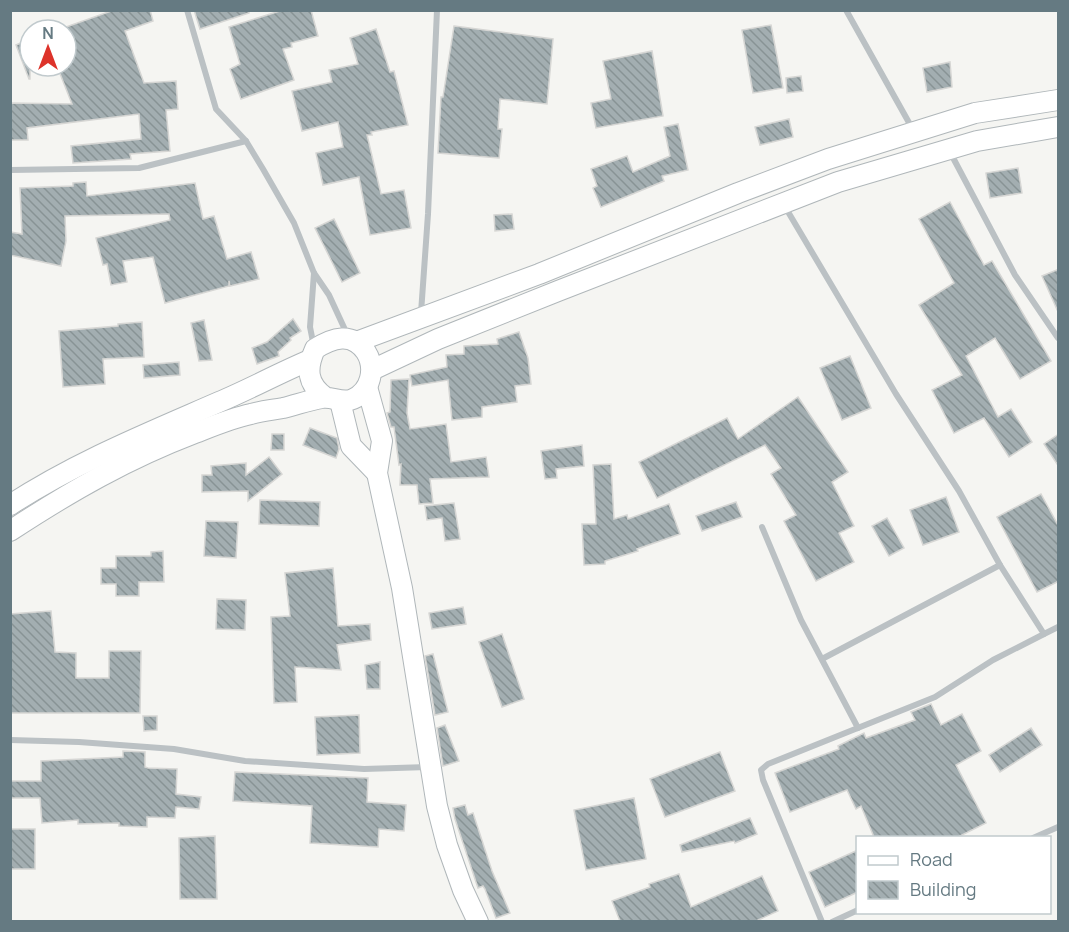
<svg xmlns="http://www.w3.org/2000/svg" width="1069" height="932" viewBox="0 0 1069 932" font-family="Manrope,sans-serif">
<defs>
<pattern id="building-back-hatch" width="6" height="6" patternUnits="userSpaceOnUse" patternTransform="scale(1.5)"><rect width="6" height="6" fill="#a3aeb1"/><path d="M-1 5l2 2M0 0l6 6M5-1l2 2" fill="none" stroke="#889395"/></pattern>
</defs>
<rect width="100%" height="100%" fill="#f5f5f2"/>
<g fill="url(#building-back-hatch)" stroke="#d6d6d4" stroke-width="1.5">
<polygon points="114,10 150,10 153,21 125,31 144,83 176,81 178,109 166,110 170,151 130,154 131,159 73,163 71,146 141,139 139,114 27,128 28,140 10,140 10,103 72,104 57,66 66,66 66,27"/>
<polygon points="194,10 249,10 249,13 200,29"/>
<polygon points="283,10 311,10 318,36 291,43 292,47 283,49 294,80 241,99 230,69 240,64 229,27"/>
<polygon points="771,25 783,88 753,93 742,30"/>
<polygon points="454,26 553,39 547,104 500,99 498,129 502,129 499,158 438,153 441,97 443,97"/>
<polygon points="376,29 390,72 394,71 408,125 371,132 372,135 367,135 381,194 404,190 411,228 370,235 359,177 323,185 316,153 343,147 338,122 302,131 292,91 332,82 329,70 358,64 350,38"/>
<polygon points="30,39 30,79 29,79 16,45"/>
<polygon points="652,51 663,116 596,128 591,103 611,99 603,61"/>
<polygon points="950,62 952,87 927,92 923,68"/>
<polygon points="801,76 803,91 787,93 786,78"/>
<polygon points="789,119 793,137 760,145 755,127"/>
<polygon points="678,124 688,170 662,176 664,181 601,207 593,188 597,186 591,169 627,156 633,172 670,156 664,127"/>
<polygon points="1018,168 1022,193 990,198 986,173"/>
<polygon points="86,182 87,196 195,183 203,219 214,216 227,259 251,252 259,279 230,286 229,281 229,286 165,303 153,257 123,261 127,282 111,285 107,264 103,265 96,238 170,220 169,214 65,216 66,241 61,266 10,255 10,232 22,234 20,188 73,186 73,183"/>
<polygon points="950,202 984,265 992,261 1051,361 1020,379 995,338 966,356 998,417 1011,409 1032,442 1009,457 984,418 954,433 932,390 962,375 919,305 954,283 919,219"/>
<polygon points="512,214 514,229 495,231 494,215"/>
<polygon points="334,219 360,273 342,282 315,228"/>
<polygon points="1059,269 1059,314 1042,276"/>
<polygon points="293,319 301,331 290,338 291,340 278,352 279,356 257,364 252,348 267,342"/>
<polygon points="204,320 212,360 199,361 191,323"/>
<polygon points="142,322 144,357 103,359 105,384 63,387 59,331 118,326 118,324"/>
<polygon points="519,332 528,358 531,384 515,386 517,402 482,407 482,417 452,420 448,380 412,386 410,375 447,367 446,355 464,354 464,346 498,344 497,339"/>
<polygon points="850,356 871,408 842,420 820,368"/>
<polygon points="179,362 180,375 144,378 143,365"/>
<polygon points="409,379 407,413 410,429 446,424 451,462 486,457 489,477 430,479 433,503 419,504 417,485 400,485 401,464 399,465 394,427 391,427 387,413 390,412 391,380"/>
<polygon points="798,397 848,472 832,482 854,526 839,533 854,562 816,581 784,521 796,515 771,474 781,468 765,445 657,498 639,462 727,418 738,439"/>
<polygon points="310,428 337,438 339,449 336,458 303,445"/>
<polygon points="272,434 284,434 284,450 271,450"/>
<polygon points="1059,434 1059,467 1044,444"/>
<polygon points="582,445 584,466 556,469 557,478 545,479 541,451"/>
<polygon points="269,457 282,474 248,501 248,491 202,492 202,475 212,475 211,466 246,463 246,475"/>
<polygon points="611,464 614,519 627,515 628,519 669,504 680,534 637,549 638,551 605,561 605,564 584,565 582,524 596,524 593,465"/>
<polygon points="1041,494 1059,527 1059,581 1037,592 997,517"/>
<polygon points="946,497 959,532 923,545 910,510"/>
<polygon points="260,500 320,502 319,526 259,524"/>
<polygon points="736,502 742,517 702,531 696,516"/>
<polygon points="454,503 460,539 445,541 442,518 427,520 425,506"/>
<polygon points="887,518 904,548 889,556 872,526"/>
<polygon points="206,521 238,522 236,558 204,556"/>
<polygon points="163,551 164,582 139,582 139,596 116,596 116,584 101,584 101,568 116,568 116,556 151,556 151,552"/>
<polygon points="333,568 338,626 370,624 371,640 337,645 341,670 295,667 297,702 274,703 271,617 290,616 285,573"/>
<polygon points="217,599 246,600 245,630 216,629"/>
<polygon points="463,607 466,624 432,629 429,613"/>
<polygon points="51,611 55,652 76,653 76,678 109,678 109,651 141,651 140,713 10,713 10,614"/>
<polygon points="502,634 524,699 502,707 479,642"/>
<polygon points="433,654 448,712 435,715 425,656"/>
<polygon points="380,662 380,689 367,689 365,665"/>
<polygon points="931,704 941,725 962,714 981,751 956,765 986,823 958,837 874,837 861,806 856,809 847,790 790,812 775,773 839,749 838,746 864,733 866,738 915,720 911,712"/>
<polygon points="359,715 360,753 317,755 315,717"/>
<polygon points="143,716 157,716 157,730 144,731"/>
<polygon points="445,725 459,761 443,766 437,728"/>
<polygon points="1031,728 1042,745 1000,772 989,755"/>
<polygon points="123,751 145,752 145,767 148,768 177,769 176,794 201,797 199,809 176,807 175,818 147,817 147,827 119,826 119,823 78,824 78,820 42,823 40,798 10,798 10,781 41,781 41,761 123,757"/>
<polygon points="720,752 735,791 665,817 650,779"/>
<polygon points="235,772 368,778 367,802 406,805 404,831 379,829 378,847 310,843 312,806 233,801"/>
<polygon points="634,798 646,859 586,870 574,810"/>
<polygon points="465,805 468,815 473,813 492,871 510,913 496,918 485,889 483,886 478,888 455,819 453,808"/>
<polygon points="750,818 757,834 735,843 734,841 682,852 680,845"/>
<rect x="10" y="829" width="25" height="40"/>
<polygon points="215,836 217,899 180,899 179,838"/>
<polygon points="858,850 858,892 825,907 809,872"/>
<polygon points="679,874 691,907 762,876 778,911 756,921 620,921 612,901 650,887 649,884"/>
</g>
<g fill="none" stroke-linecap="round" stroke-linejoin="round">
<g stroke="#b0b7ba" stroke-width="22">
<g id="secondary">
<polyline points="356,342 539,274 738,193 828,159 975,113 1058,100"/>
<polyline points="372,370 438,339 558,291 838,182 977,141 1058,127"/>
<polyline points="367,387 382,441 377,473 402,588 437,806 447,845 463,890 478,922"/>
<polyline points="340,401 351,446 377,473"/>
<path d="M10,505c66,-43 138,-72 209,-103 31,-13 60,-29 91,-42"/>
<path d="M10,531c61,-40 117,-72 185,-98 18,-7 37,-15 56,-19 11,-3 21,-4 32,-6 13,-3 26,-8 39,-10 11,-2 20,6 31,1 18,-8 23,-31 13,-47 -14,-21 -34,-14 -51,-3 -9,20 -8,35 10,48"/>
</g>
</g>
<g stroke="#bbc1c4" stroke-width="6">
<polyline points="187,10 216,109 246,141 263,169 294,223 314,273 329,295 347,334"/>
<polyline points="846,10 912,128"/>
<polyline points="950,152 1015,275 1058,338"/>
<polyline points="10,170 139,168 246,141"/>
<polyline points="784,205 896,394 959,491 1000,565 1044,634 993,660 935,697 768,764 761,770 763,780 822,922"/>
<polyline points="421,313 428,214 437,10"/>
<polyline points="314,347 310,327 314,273"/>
<polyline points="762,527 801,620 858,728"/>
<polyline points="1044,634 1058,627"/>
<polyline points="822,659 1000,565"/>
<polyline points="10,740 79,742 174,749 245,761 364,769 428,767"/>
<polyline points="1033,838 1058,827"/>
<polyline points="832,922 858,910"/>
</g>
<use href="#secondary" stroke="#fff" stroke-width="20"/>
</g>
<rect width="1069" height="932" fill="none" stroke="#657a82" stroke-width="24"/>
<rect x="856" y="836" width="195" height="78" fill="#ffffff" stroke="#c1cacd" stroke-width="1.5"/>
<rect x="868" y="856" width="30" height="9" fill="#ffffff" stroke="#c1cacd" stroke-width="1.5"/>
<text x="910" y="866" font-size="18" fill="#657a82">Road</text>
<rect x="868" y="881" width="30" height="18" fill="url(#building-back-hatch)" stroke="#c1cacd" stroke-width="1.5"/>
<text x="910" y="896" font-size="18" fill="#657a82">Building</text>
<g transform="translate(48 48)"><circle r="28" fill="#ffffff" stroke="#c1cacd" stroke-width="1.5"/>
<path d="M0-4.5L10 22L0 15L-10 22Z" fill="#dd332a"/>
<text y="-9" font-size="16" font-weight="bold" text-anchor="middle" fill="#657a82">N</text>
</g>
</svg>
